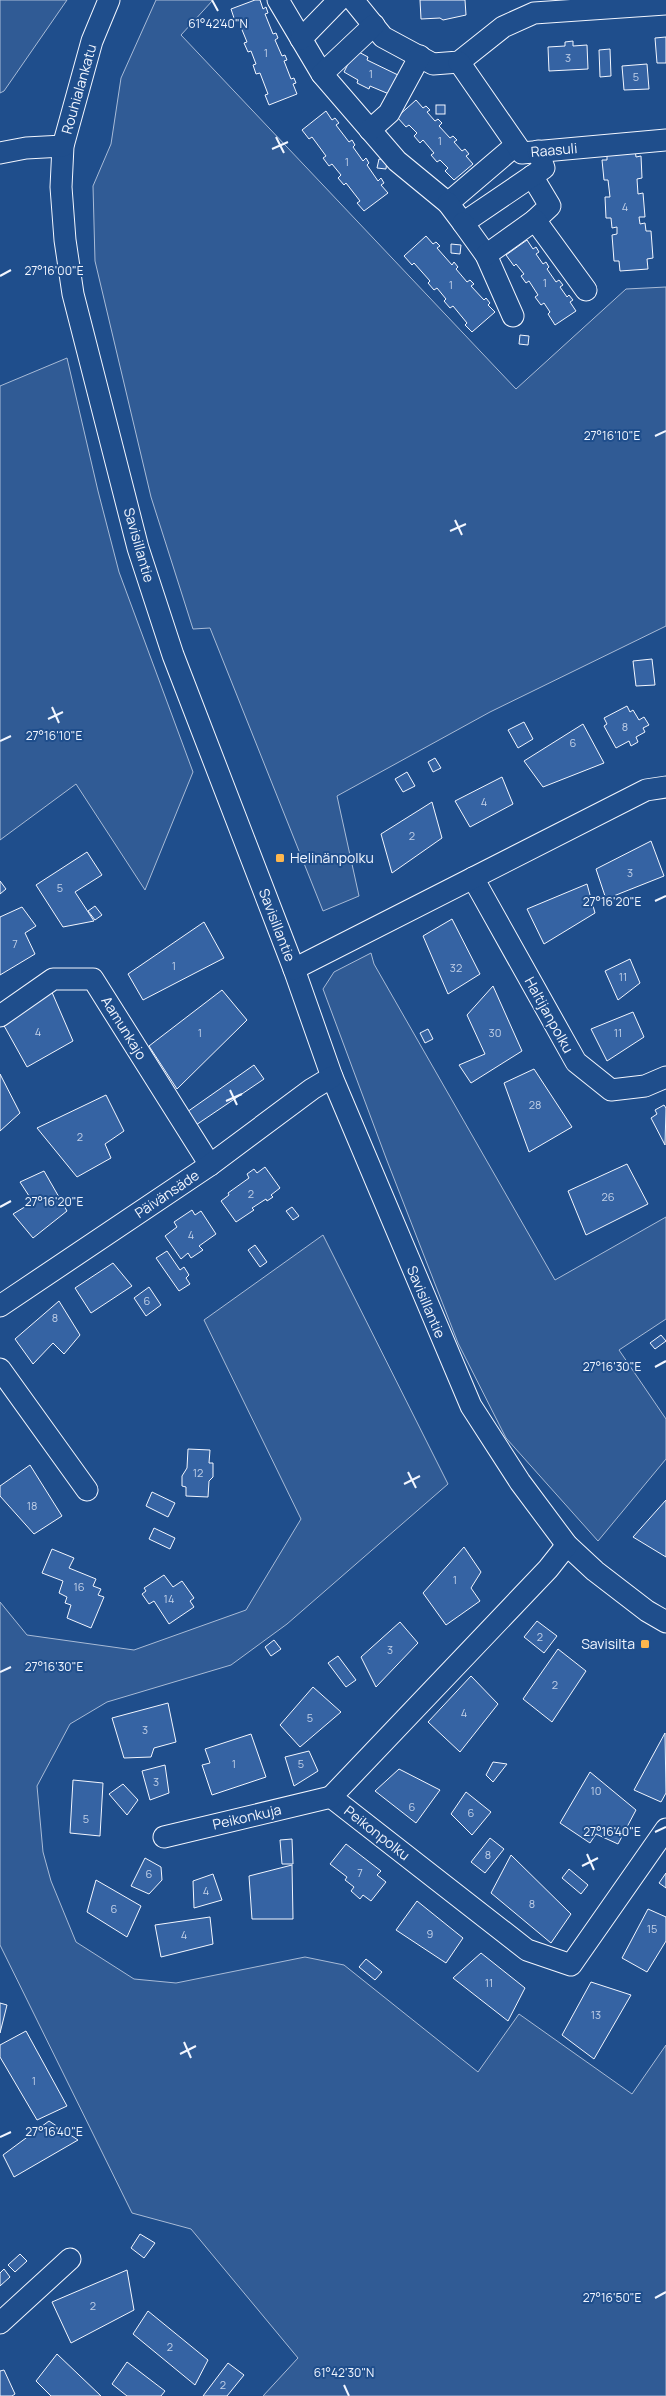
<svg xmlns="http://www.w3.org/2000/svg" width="666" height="2396" viewBox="0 0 666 2396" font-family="Manrope,sans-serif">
<rect width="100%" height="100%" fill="#1f4e8c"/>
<g fill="#305b95" stroke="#a8bbd7">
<polygon points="0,0 67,0 4,91 0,93"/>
<polygon points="156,0 213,0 181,35 516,389 626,289 666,287 666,626 490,712 337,796 359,896 323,911 210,628 193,629 151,497 95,261 93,186 111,144 121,78"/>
<polygon points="67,358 98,491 119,572 193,772 145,890 76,784 0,840 0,386"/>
<polygon points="371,953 374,964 555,1280 666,1217 666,1319 619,1350 666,1419 666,1459 598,1541 506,1438 458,1343 386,1158 323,989 334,972"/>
<polygon points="323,1235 448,1484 287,1624 231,1665 107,1702 70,1724 37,1786 43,1852 51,1881 76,1942 134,1979 176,1983 305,1957 344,1965 478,2072 519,2014 632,2094 666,2045 666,2396 263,2396 298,2358 191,2229 132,2213 0,1945 0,1602 27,1635 134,1650 246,1610 301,1519 204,1320"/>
</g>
<g fill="#3563a3" stroke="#f2f6ff">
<polygon points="255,0 260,0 263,9 266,7 268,13 265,14 273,34 276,33 278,38 275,40 282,56 285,55 287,60 284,61 291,79 294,78 296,83 293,84 297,94 269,105 265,95 268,94 260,73 256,74 253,65 256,64 251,51 248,52 244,43 247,42 238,20 235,21 231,9"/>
<polygon points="420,0 465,0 466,15 443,20 440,18 421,19"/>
<polygon points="666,37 666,63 657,63 655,38"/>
<polygon points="573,41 573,46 587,45 588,69 549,71 548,47 565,46 565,42"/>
<polygon points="610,49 611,76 600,77 599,50"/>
<polygon points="355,50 368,57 367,60 398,75 389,94 370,86 369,89 357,83 358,80 344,72"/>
<polygon points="647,64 649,89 624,90 622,66"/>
<polygon points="416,100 423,108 426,106 430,110 427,112 435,121 438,119 442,123 439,126 450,138 453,136 457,140 454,142 462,151 465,149 469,154 466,156 473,164 454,180 445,171 448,168 440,160 437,162 431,155 434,153 423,140 420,143 414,136 417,133 409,125 406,127 397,117"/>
<rect x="436" y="105" width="9" height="9"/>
<polygon points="326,111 332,120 335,118 339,123 336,125 349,142 352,140 355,145 353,147 363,161 366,158 369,163 367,165 378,181 381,178 384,183 381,185 388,193 364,211 357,203 360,201 346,183 344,185 338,178 341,175 332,164 329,166 323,158 326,156 312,137 309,139 302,130"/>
<polygon points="635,149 636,157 641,156 642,178 637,179 638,194 643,193 645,217 639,217 640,224 645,223 646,231 651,231 653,258 647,259 648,269 620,271 619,261 614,261 612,235 617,234 617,227 612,228 611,218 606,218 605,197 610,197 608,180 604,180 602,160 607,160 607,151"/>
<polygon points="379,159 387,160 386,169 377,168"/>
<polygon points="426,236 433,244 436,242 440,246 437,248 452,265 454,262 458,267 456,269 467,282 470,280 474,284 471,286 484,300 486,298 490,303 488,305 495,312 472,332 465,325 467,323 453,306 450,308 444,301 446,299 437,288 434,290 428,283 430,281 414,263 412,265 404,256"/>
<polygon points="527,240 533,249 536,247 539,252 536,254 543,264 546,262 549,267 547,269 556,282 559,280 563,285 560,287 567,297 569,295 573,300 570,302 576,311 555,325 548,314 550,312 544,303 541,305 535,297 538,295 529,281 526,283 521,276 524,274 516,264 514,266 506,255"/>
<polygon points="451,244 461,245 460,254 451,253"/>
<polygon points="520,335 529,336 528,345 519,344"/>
<polygon points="652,659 655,685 636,686 633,661"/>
<polygon points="627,706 630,712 633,710 639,720 644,717 649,725 643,728 645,732 636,737 638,742 631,746 629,741 616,748 604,726 607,724 604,718"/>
<polygon points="524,722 533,739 518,748 508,730"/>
<polygon points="583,724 604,763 543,787 524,761"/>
<polygon points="435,758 441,768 433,772 428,762"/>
<polygon points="407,772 415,786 403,792 395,779"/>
<polygon points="502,777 513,804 470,827 455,801"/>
<polygon points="432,802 442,838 392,873 381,834"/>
<polygon points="651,841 664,876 606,899 596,869"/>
<polygon points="87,852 102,875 75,892 94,921 63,927 36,885"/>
<polygon points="0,881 6,889 0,894"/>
<polygon points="587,884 595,913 544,944 527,909"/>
<polygon points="95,906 102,915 95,920 88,911"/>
<polygon points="22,907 36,926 25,933 35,954 0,975 0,917"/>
<polygon points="452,919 480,974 448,994 423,936"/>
<polygon points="204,922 224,958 143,1000 128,974"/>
<polygon points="630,959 640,983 618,1000 605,971"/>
<polygon points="493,986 522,1051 471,1083 459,1065 485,1054 467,1015"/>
<polygon points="51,990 73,1041 27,1067 2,1022"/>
<polygon points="222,990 247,1020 177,1089 149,1046"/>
<polygon points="633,1012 644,1037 607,1061 591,1029"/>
<polygon points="428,1029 433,1039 425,1043 420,1033"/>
<polygon points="254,1065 264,1079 196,1125 187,1112"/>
<polygon points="534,1069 572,1127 529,1152 504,1083"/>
<polygon points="0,1074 20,1113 0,1131"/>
<polygon points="106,1095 124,1131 105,1144 111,1158 77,1177 37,1128"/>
<polygon points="664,1105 666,1108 665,1145 651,1118 657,1114 655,1110"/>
<polygon points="627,1164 648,1204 586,1235 568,1191"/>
<polygon points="265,1167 280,1188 271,1195 273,1197 267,1201 266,1199 252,1208 254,1210 236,1222 221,1201 229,1195 228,1193 249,1178 247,1174 254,1169 257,1173"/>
<polygon points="44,1171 67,1211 33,1238 13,1214 33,1202 20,1182"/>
<polygon points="292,1207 299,1216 293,1220 286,1211"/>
<polygon points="192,1210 195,1215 201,1211 216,1234 199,1246 203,1250 191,1258 188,1253 181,1259 165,1236 177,1227 174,1222"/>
<polygon points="255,1245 267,1262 260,1267 248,1250"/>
<polygon points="167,1251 180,1270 184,1267 189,1275 186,1278 190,1284 179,1291 156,1258"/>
<polygon points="113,1263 132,1286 91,1313 75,1288"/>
<polygon points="149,1287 161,1305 146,1316 134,1298"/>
<polygon points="59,1301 80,1335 64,1354 53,1343 33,1364 15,1339"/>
<polygon points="661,1335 666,1341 655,1349 650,1343"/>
<polygon points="188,1449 210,1450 209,1463 213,1463 213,1477 209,1481 208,1497 186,1496 186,1487 182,1486 182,1476 187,1468"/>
<polygon points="30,1465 62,1516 34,1534 0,1496 0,1486"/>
<polygon points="152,1492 175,1503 168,1517 146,1506"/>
<polygon points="666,1500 666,1557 633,1537"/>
<polygon points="154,1528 175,1538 170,1549 149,1539"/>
<polygon points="464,1547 481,1572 471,1588 480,1601 446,1625 423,1593"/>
<polygon points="52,1549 74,1558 69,1568 96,1579 93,1586 101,1589 98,1595 104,1597 91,1628 67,1618 71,1605 65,1603 67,1597 59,1593 63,1581 42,1573"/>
<polygon points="164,1575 173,1587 182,1581 194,1598 190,1601 194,1607 169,1624 154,1601 149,1604 142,1594 146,1591 144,1588"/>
<polygon points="537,1621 557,1636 544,1653 524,1637"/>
<polygon points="400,1622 418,1643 376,1687 361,1657"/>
<polygon points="274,1640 281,1649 271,1656 265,1647"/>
<polygon points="558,1649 586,1671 552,1722 523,1699"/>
<polygon points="338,1656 356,1680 346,1687 328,1663"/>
<polygon points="471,1676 498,1704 460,1752 428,1722"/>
<polygon points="313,1687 341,1712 300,1747 280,1725"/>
<polygon points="168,1703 176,1742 154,1748 151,1757 124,1758 112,1718"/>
<polygon points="665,1733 666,1793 661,1802 634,1790"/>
<polygon points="251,1734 266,1777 212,1795 202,1765 210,1763 205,1749"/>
<polygon points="309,1751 318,1771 294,1786 285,1757"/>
<polygon points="493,1762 507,1764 493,1782 486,1775"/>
<polygon points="165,1765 169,1793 150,1800 142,1771"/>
<polygon points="399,1769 440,1790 416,1823 375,1791"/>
<polygon points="590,1772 636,1810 618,1844 596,1834 590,1843 560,1823"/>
<polygon points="73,1780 103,1783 100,1836 70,1833"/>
<polygon points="123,1784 138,1800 127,1815 109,1794"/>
<polygon points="466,1792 491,1812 472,1835 451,1814"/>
<polygon points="490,1838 504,1849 485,1873 471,1862"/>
<polygon points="292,1839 293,1864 282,1864 280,1840"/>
<polygon points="346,1844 381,1871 377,1875 386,1882 371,1901 363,1895 360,1899 351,1891 354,1887 345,1880 347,1877 330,1864"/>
<polygon points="511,1855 571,1914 551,1943 491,1893"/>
<polygon points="145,1858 161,1867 162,1880 149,1894 131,1886"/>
<polygon points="292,1865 293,1919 252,1919 249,1876"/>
<polygon points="569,1869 588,1885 581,1894 562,1878"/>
<polygon points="666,1873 666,1888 659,1883"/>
<polygon points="213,1874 222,1900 194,1908 193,1881"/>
<polygon points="96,1880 141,1906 127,1937 87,1912"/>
<polygon points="417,1901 463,1938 446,1963 396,1930"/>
<polygon points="648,1909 666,1917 666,1941 647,1972 622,1958"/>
<polygon points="210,1917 213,1944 161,1957 155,1925"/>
<polygon points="481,1953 525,1988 508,2021 453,1978"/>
<polygon points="366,1959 382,1972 375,1980 359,1967"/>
<polygon points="591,1982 631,1995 594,2059 562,2035"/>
<polygon points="0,2003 7,2005 0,2033"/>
<polygon points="26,2031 67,2106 37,2120 0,2057 0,2045"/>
<polygon points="49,2121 78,2140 14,2177 3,2155"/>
<polygon points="140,2234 155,2243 144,2258 131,2248"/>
<polygon points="20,2254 27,2261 15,2272 8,2265"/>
<polygon points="4,2269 10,2277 0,2286 0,2273"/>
<polygon points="127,2270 134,2310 71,2343 52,2302"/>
<polygon points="148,2311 208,2360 195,2385 133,2334"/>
<polygon points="57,2354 101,2396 51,2396 36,2381"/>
<polygon points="127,2362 165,2391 161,2396 127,2396 112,2384"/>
<polygon points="228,2363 244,2375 227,2396 203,2396"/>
<polygon points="4,2370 15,2394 12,2396 0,2396 0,2371"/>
</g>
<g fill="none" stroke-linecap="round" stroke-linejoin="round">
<g stroke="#f2f6ff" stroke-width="23">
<g id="minor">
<polyline points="109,0 92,41 63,146 61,187 65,240 73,294 138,548 173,655 294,969 332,1077 471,1406 520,1482 567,1545 595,1571 647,1611 666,1622"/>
<polyline points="278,0 322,74"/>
<polyline points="353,0 383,37 433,64 459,62 503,27 534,13 666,4"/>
<polyline points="374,25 322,74 397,161 448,203 516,145"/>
<polyline points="301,39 339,0"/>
<polyline points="459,62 522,153 666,140"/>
<polyline points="370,130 389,113 420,56"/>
<polyline points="0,153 26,148 63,146"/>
<polyline points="532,176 550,206 535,220"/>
<polyline points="448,203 463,223 544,168 538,151"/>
<polyline points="463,223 486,255 513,316"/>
<polyline points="486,255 535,220 586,290"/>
<polyline points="473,878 576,1062 611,1090 645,1086 666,1077"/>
<polyline points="294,969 646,790 666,787"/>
<polyline points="0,1016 53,979 93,979 210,1165"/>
<polyline points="0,1306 210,1165 312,1089 332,1077"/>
<polyline points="0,1369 87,1490"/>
<polyline points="567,1545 548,1569 331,1797 527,1950 571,1965 666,1829"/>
<polyline points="164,1837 331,1797"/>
<polyline points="0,2323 70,2259"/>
</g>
</g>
<use href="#minor" stroke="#1f4e8c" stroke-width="21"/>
</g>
<path fill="none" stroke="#f2f6ff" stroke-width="2" d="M212,0l6,11M276,137l8,16M272,149l16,-7M0,276l11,-6M655,436l11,-5M455,520l7,15M450,531l16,-7M52,707l7,16M48,719l15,-7M0,741l11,-5M655,901l11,-5M230,1090l7,15M226,1101l16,-7M0,1207l11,-6M655,1367l11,-6M408,1472l8,16M404,1484l16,-8M0,1672l11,-5M655,1832l11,-5M587,1854l7,16M582,1866l16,-8M184,2042l7,16M180,2054l16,-8M0,2137l11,-5M655,2298l11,-6M344,2385l5,11"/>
<g fill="#ffb74d" stroke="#1f4e8c" stroke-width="2">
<rect x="275" y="853" width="10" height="10" rx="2.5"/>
<rect x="640" y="1639" width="10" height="10" rx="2.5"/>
</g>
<g text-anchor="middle" stroke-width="4" stroke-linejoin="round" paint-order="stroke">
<g font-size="11" fill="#c3d1e8">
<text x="266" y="57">1</text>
<text x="568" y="62">3</text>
<text x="371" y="78">1</text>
<text x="636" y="81">5</text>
<text x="440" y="145">1</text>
<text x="347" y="166">1</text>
<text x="625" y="211">4</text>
<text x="545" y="287">1</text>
<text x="451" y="289">1</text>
<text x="625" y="731">8</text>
<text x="573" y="747">6</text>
<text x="484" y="806">4</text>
<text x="412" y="840">2</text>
<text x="630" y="877">3</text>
<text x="60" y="892">5</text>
<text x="15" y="948">7</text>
<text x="174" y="970">1</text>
<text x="456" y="972">32</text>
<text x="623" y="981">11</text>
<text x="38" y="1036">4</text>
<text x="200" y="1037">1</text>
<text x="495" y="1037">30</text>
<text x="618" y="1037">11</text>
<text x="535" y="1109">28</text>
<text x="80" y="1141">2</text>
<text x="251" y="1198">2</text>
<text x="608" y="1201">26</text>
<text x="191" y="1239">4</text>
<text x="147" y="1305">6</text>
<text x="55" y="1322">8</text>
<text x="198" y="1477">12</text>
<text x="32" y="1510">18</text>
<text x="455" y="1584">1</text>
<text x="79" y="1591">16</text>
<text x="169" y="1603">14</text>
<text x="540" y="1641">2</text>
<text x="390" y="1654">3</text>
<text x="555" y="1689">2</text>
<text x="464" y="1717">4</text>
<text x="310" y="1722">5</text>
<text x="145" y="1734">3</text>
<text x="234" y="1768">1</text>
<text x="301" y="1768">5</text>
<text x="156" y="1786">3</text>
<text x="596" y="1795">10</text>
<text x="412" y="1811">6</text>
<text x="471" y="1817">6</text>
<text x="86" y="1823">5</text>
<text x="488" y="1859">8</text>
<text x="360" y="1877">7</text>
<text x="149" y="1878">6</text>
<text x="206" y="1895">4</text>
<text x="532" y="1908">8</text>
<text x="114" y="1913">6</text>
<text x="652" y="1933">15</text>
<text x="430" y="1938">9</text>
<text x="184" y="1939">4</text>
<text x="489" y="1987">11</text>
<text x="596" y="2019">13</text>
<text x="34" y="2085">1</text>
<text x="93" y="2310">2</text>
<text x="170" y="2351">2</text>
<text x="223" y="2389">2</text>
</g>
<g font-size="14" fill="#f2f6ff" stroke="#1f4e8c">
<text transform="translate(79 89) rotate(-74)" y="5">Rouhialankatu</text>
<text transform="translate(554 150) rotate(-5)" y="5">Raasuli</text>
<text transform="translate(139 545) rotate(74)" y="5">Savisillantie</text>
<text transform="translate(277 925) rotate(69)" y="5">Savisillantie</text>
<text transform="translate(549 1015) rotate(61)" y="5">Haltijanpolku</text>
<text transform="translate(124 1028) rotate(58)" y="5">Aamunkajo</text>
<text transform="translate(167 1194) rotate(-34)" y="5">Päivänsäde</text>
<text transform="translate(426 1302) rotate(67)" y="5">Savisillantie</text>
<text transform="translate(247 1817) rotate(-13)" y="5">Peikonkuja</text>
<text transform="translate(377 1833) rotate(38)" y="5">Peikonpolku</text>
</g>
<g font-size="14" fill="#f2f6ff" stroke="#1f4e8c" text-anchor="start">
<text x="290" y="863">Helinänpolku</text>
<text x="635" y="1649" text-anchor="end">Savisilta</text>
</g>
</g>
<g font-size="12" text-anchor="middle" fill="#f2f6ff" stroke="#1f4e8c" stroke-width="4" stroke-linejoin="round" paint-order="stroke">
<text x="218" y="28">61°42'40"N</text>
<text x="54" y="275">27°16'00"E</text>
<text x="612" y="440">27°16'10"E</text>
<text x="54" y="740">27°16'10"E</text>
<text x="612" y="906">27°16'20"E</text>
<text x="54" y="1206">27°16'20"E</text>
<text x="612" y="1371">27°16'30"E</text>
<text x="54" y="1671">27°16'30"E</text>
<text x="612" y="1836">27°16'40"E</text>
<text x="54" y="2136">27°16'40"E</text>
<text x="612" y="2302">27°16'50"E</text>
<text x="344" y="2377">61°42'30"N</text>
</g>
</svg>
